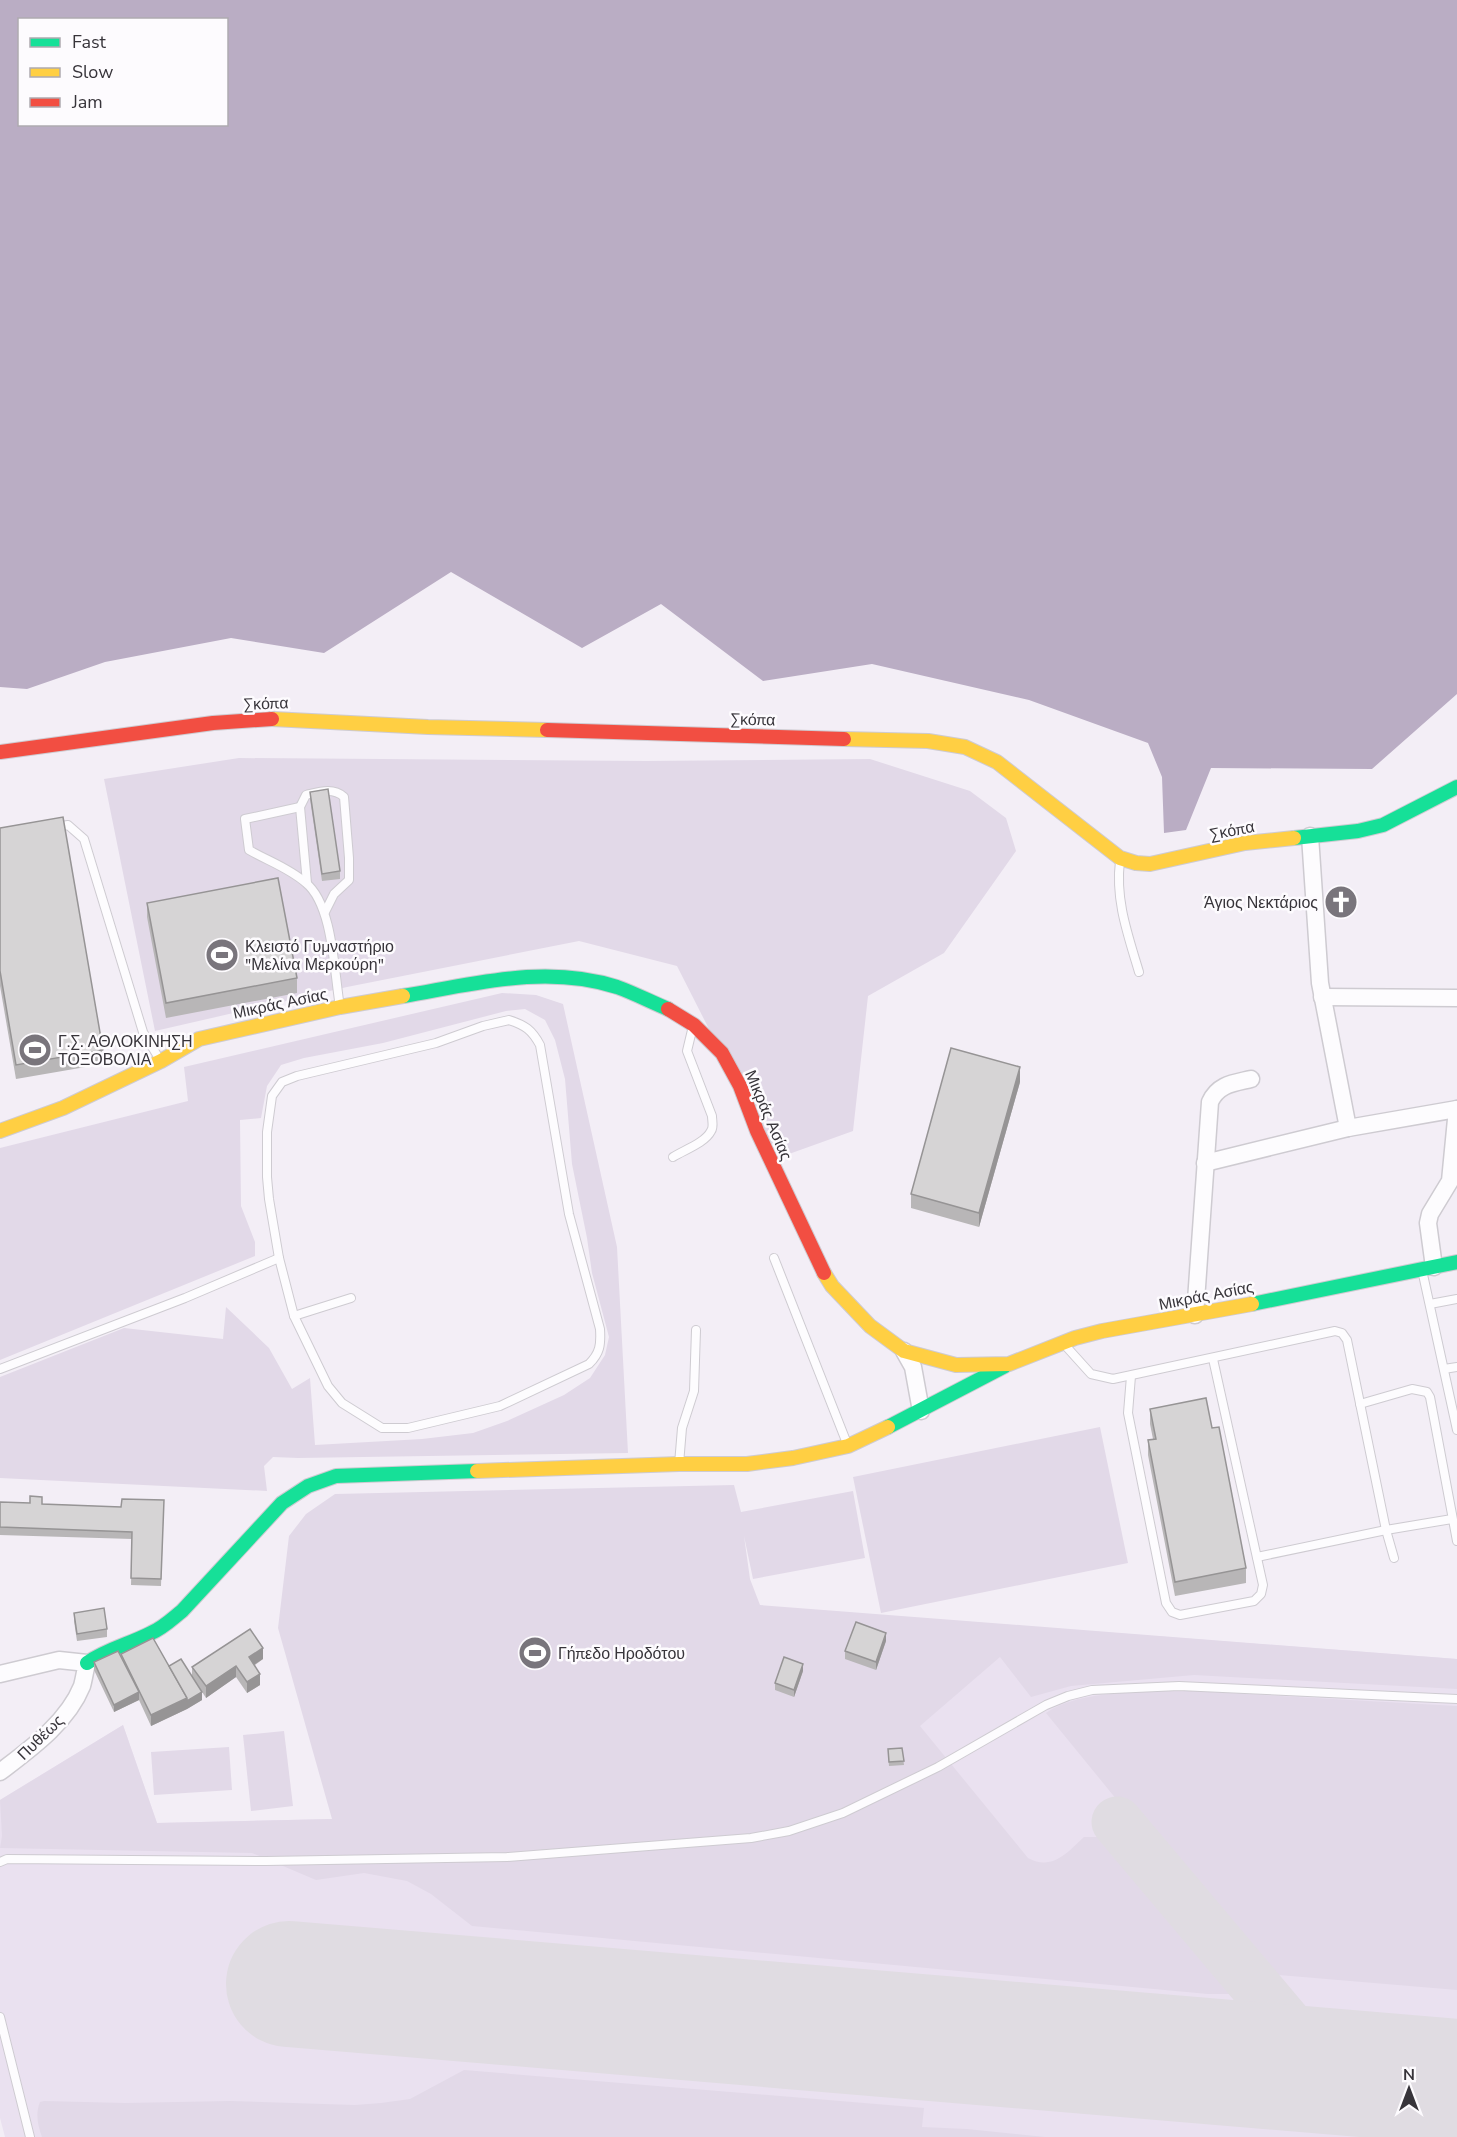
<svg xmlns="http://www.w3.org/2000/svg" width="1457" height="2137" viewBox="0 0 1457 2137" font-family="'Nunito Sans',sans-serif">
<rect width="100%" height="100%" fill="#f3eef6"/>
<polygon fill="#eae1f0" points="801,1609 1457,1659 1457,2137 5,2137 0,2118 0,1800 123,1725 157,1823 333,1819"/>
<g fill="#e2d9e8">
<polygon points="239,758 646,761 870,759 970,791 1006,818 1016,851 944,953 868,996 853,1131 775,1159 677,966 579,941 347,987 155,1031 104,779"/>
<polygon points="502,993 536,995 563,1004 617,1247 628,1453 298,1458 273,1457 264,1466 267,1491 0,1478 0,1377 124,1328 223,1339 226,1307 269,1348 292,1389 310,1378 315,1445 422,1439 473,1433 507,1421 564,1395 590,1378 605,1355 609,1337 592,1273 587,1238 572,1164 565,1079 555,1040 545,1020 525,1009 506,1011 383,1043 304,1058 281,1065 267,1086 261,1118 240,1120 241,1206 255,1242 255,1256 0,1360 0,1148 188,1101 184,1067"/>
<polygon points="1100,1427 1128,1563 881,1613 853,1477"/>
<path d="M734,1485l7,27 112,-21 12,67 -112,21 -9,-43 6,43 10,26 697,54v30l-263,-14 -123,11 -40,11 -31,-40 -80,69 108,132c24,13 39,-5 56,-21h15l17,12 120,145h-28l-736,-68 -41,-32 -24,-13 -43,-8 -48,7 -64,-27 -252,-5 2,-12 -2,-36 123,-75 34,98 175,-4 -54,-191 11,-92 17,-22 29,-20z"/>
<path d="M1191,1691l266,15v284l-190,-16 -106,-120 -115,-141c33,-24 104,-21 145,-22z"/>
<polygon points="284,1731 293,1806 251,1811 243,1735"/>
<polygon points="229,1747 232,1790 154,1795 151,1752"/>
<path d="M464,2070l460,38 -2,19 45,2 78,8h-1003c-4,-11 -7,-23 -2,-35l4,-1 81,2 105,-2 125,4 26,-2 29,-4z"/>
</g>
<path fill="#baadc4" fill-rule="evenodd" d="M0,0h1457v694l-85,75 -161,-1 -25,62 -22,3 -2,-56 -14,-34 -119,-43 -157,-36 -109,17 -102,-77 -79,44 -131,-76 -127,81 -93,-15 -126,24 -78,27 -27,-2zM20,20h206v104h-206z"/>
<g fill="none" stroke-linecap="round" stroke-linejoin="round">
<g stroke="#e0dce2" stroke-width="51">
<polyline points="1117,1822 1327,2071"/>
<path d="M1266,2066c66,9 130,22 191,50"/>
</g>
<polyline stroke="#e0dce2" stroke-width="126" points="289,1984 1457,2082"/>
<g stroke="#cecbd1" stroke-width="10">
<g id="lane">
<path d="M300,807l-55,12 4,31c19,11 40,18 57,33 27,22 28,89 34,124"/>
<polyline points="55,827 68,825 84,839 143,1032 160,1060"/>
<path d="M1120,861c-5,39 8,74 19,111"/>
<path d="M307,883l-7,-76 6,-12c13,-3 27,-8 38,2l5,61v22l-15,14 -9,18"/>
<path d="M509,1020c16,5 23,10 31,25l29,169 31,115c1,16 0,24 -11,35l-89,42 -92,22h-26l-40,-25 -14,-17 -34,-70 -15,-58 -10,-59 -2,-22v-45l5,-36 10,-14 15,-6 139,-33 47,-17z"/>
<path d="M673,1157c11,-7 32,-14 38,-26 3,-4 1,-10 1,-15l-25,-65 6,-25"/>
<polyline points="774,1258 848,1446"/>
<polyline points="1422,1270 1457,1430"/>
<polyline points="1430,1304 1457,1299"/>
<polyline points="294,1316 351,1298"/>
<polyline points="1063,1343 1091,1374 1113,1379 1335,1331 1342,1333 1347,1340 1386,1530 1394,1558"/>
<polyline points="0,1369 185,1298 279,1258"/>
<polyline points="1444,1369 1457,1367"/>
<polyline points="1131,1376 1128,1413 1166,1603 1172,1612 1180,1615 1254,1601 1261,1594 1263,1585 1213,1359"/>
<polyline points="1360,1404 1412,1389 1427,1392 1430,1397 1457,1541"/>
<polyline points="679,1464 682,1428 694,1391 696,1330"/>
<polyline points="1257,1557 1386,1530 1452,1519"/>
<polyline points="0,1862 7,1859 266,1861 507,1857 751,1838 789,1831 843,1813 938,1767 1046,1705 1068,1696 1092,1690 1179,1686 1457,1699"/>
<polyline points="0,2017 30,2137"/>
</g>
</g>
<g stroke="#cecbd1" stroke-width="19">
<g id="street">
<polyline points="1310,836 1320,983 1348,1128"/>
<polyline points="1322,997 1457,998"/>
<polyline points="1205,1163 1348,1128 1457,1109"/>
<polyline points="1434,1267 1428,1223 1430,1214 1450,1181 1457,1109"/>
<path d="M1195,1315l15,-213c8,-18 24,-19 41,-23"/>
<polyline points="904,1351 913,1367 921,1411"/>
<path d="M0,1674l59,-14 28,3c-2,8 -3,16 -5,23 -15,37 -52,63 -82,86"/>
</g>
</g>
<g stroke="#cecbd1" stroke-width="16">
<g id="fast">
<polyline points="1294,838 1358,831 1383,825 1457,787"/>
<path d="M403,996c71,-12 143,-32 214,-9 17,6 34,15 51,22"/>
<polyline points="1252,1304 1457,1262"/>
<polyline points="888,1427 1005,1366"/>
<path d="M87,1663c20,-14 43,-19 64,-30 12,-5 21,-14 31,-22l100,-108 26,-17 28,-10 141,-5"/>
</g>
</g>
<g stroke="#cecbd1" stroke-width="16">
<g id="slow">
<polyline points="272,719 428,727 547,730"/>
<polyline points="844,739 928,741 965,747 997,762 1120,858 1136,863 1150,864 1245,843 1294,838"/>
<polyline points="0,1131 63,1108 161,1061 199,1039 340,1007 403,996"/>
<polyline points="824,1273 832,1286 870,1326 904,1351 956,1365 1009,1364 1075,1338 1102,1331 1252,1304"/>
<polyline points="477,1471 679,1464 747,1464 793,1458 848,1446 888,1427"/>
</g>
</g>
<g stroke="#cecbd1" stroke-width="16">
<g id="jam">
<polyline points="547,730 844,739"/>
<polyline points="0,752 213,723 272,719"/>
<polyline points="668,1009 694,1025 722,1053 740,1086 757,1131 824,1273"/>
</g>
</g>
<use href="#lane" stroke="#fdfcfe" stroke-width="8"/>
<use href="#street" stroke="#fdfcfe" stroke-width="16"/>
<use href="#fast" stroke="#16e098" stroke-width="14"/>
<use href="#slow" stroke="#ffcf43" stroke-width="14"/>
<use href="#jam" stroke="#f24e42" stroke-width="14"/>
</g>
<g fill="#b8b6b7">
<polygon points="310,792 340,871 340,879 322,881 310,799"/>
<polygon points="0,828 103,1050 103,1064 16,1079 0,986"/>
<polygon points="147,903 297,978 297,993 166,1018 147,917"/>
<polygon points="1020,1082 979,1227 911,1208 911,1194"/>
<polygon points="1150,1409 1212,1428 1246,1568 1246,1583 1175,1596 1148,1455 1148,1440 1153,1439 1150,1424"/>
<polygon points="164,1500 161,1586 131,1585 132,1539 0,1535 0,1502 121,1507"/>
<polygon points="74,1613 107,1629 107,1637 77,1641 74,1621"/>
<polygon points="886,1641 876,1670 845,1659 845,1651"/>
<polygon points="121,1654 169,1666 192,1678 192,1667 263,1659 255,1665 260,1685 247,1693 236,1677 206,1698 197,1684 202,1700 187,1709 151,1726 139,1700 114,1712 94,1670 94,1662 121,1657"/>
<polygon points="803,1671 794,1697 775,1690 775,1683"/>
<polygon points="902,1748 904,1765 889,1766 888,1749"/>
</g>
<g fill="#969495">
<polygon points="1020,1067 1020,1082 979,1227 979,1213"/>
<polygon points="886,1633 886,1641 876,1670 876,1662"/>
<polygon points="263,1648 263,1659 249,1668 249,1657"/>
<polygon points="803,1664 803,1671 794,1697 794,1690"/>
<polygon points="236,1666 236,1677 206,1698 206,1686"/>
<polygon points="260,1674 260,1685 247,1693 247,1682"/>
<polygon points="139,1692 139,1700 114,1712 114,1705"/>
<polygon points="202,1692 202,1700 187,1709 151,1726 151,1715 187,1698"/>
</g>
<g fill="#d6d4d5" stroke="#969495" stroke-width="1.5">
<polygon points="328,789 340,871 322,874 310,792"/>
<polygon points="63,817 103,1050 16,1065 0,971 0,828"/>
<polygon points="278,878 297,978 166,1003 147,903"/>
<polygon points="951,1048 1020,1067 979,1213 911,1194"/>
<polygon points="1206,1398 1212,1428 1219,1427 1246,1568 1175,1582 1148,1440 1156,1439 1150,1409"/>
<polygon points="30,1496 42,1497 42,1504 121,1507 122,1499 164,1500 161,1579 131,1578 132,1532 0,1527 0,1502 30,1503"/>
<polygon points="104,1608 107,1629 77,1634 74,1613"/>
<polygon points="856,1622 886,1633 876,1662 845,1651"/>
<polygon points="250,1629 263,1648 249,1657 260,1674 247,1682 236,1666 206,1686 192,1667"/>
<polygon points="153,1638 187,1698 151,1715 121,1654"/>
<polygon points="118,1651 139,1692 114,1705 94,1662"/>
<polygon points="784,1657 803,1664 794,1690 775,1683"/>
<polygon points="181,1659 202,1692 187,1701 187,1698 169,1666"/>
<polygon points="902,1748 904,1761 889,1762 888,1749"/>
</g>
<defs>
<g id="church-disc" transform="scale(1.725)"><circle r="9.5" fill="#79757c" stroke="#fdfbfe"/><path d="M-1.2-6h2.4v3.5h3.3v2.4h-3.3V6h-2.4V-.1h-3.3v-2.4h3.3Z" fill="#fff"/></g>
<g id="stadium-disc" transform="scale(1.725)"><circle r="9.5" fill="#79757c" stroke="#fdfbfe"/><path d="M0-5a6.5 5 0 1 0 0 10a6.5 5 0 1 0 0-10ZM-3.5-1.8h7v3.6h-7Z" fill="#fff"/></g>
</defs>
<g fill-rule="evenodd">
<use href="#church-disc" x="1341" y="902"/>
<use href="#stadium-disc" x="222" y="955"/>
<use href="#stadium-disc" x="35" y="1050"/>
<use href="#stadium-disc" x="535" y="1653"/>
</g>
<g text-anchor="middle" stroke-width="5" stroke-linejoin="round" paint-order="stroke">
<g font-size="16" fill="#37343a" stroke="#fdfbfe">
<text transform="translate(266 703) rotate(-2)" y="6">Σκόπα</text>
<text transform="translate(753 719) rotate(1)" y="6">Σκόπα</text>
<text transform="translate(1232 830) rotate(-11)" y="6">Σκόπα</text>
<text transform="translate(280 1003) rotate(-12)" y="6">Μικράς Ασίας</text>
<text transform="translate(769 1115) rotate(67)" y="6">Μικράς Ασίας</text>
<text transform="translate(1206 1295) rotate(-11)" y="6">Μικράς Ασίας</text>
<text transform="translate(40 1737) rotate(-44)" y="6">Πυθέως</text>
</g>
<g font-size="16" fill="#37343a" stroke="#fdfbfe" text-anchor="start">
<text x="1318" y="908" text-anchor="end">Άγιος Νεκτάριος</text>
<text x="245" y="952">Κλειστό Γυμναστήριο<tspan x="245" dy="18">"Μελίνα Μερκούρη"</tspan></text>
<text x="58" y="1047">Γ.Σ. ΑΘΛΟΚΙΝΗΣΗ<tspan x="58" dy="18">ΤΟΞΟΒΟΛΙΑ</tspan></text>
<text x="558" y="1659">Γήπεδο Ηροδότου</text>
</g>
</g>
<rect x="18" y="18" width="210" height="108" fill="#fdfbfe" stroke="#aeabb0" stroke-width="1.5"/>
<rect x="30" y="38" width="30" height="9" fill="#16e098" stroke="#aeabb0" stroke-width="1.5"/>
<text x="72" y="48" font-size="18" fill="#37343a">Fast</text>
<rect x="30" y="68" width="30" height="9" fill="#ffcf43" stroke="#aeabb0" stroke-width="1.5"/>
<text x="72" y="78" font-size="18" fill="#37343a">Slow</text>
<rect x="30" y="98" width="30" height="9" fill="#f24e42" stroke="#aeabb0" stroke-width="1.5"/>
<text x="72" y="108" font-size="18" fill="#37343a">Jam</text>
<g transform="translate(1409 2089)" stroke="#fdfbfe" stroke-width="4.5" paint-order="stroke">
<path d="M0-4.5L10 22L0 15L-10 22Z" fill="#37343a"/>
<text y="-9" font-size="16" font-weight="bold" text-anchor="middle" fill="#37343a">N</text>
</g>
</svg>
